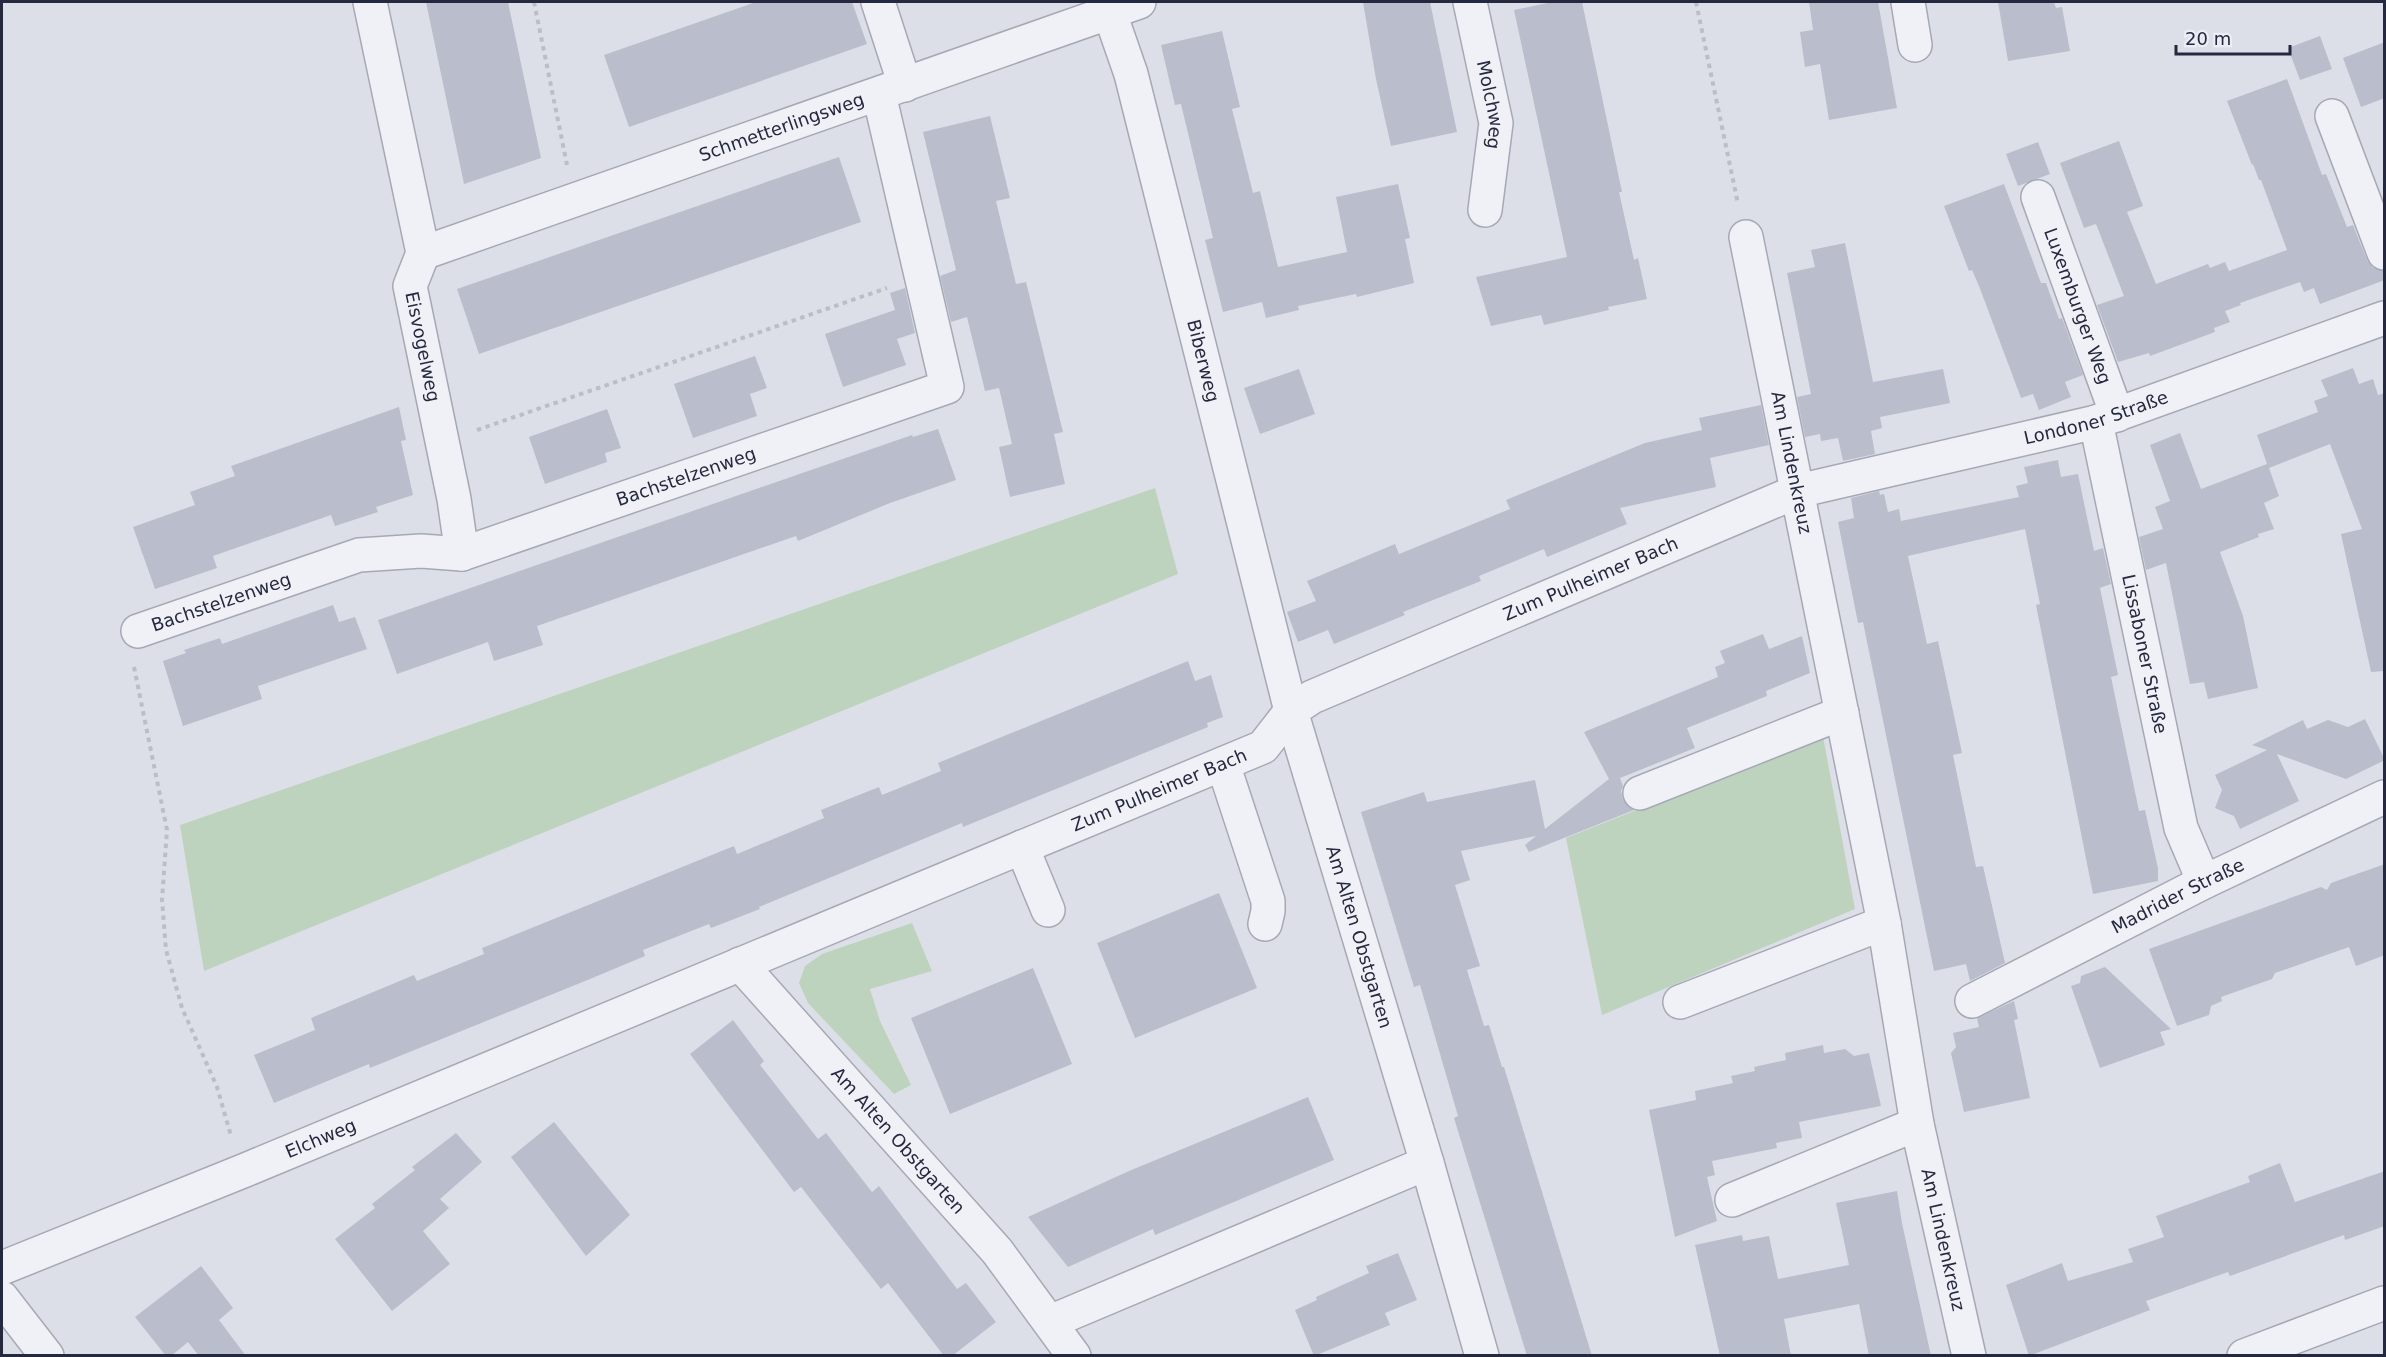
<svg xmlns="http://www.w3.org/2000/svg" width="2386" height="1357" viewBox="0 0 2386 1357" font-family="'DejaVu Sans',sans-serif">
<rect width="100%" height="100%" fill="#dddfe8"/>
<g fill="#bed3bd">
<polygon points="1155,488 1178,574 204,971 180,825"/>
<polygon points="1823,736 1855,909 1602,1015 1566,838"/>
<polygon points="912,923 932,971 870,989 880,1021 911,1085 894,1094 808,1003 799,983 805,966 822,954"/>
</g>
<g fill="#babdcb">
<polygon points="426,2 508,2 541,158 464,184"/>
<polygon points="756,2 852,2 867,44 629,127 604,55"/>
<polygon points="1363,2 1430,2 1457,132 1391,146 1376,79"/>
<polygon points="1552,2 1582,2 1622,192 1619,192 1634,260 1638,258 1647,299 1608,307 1609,310 1544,325 1541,315 1491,326 1476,277 1567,257 1514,10"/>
<polygon points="1809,2 1878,2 1897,108 1829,120 1820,64 1805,67 1800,32 1813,30"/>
<polygon points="1998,2 2054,2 2056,8 2062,7 2070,51 2008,61"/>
<polygon points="1222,31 1240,107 1232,109 1253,193 1260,191 1278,267 1347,252 1336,197 1398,184 1410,238 1405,239 1414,283 1357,297 1356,294 1298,306 1299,310 1266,318 1262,302 1223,312 1205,240 1213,238 1181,104 1175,105 1161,45"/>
<polygon points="2320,36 2332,69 2300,80 2288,48"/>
<polygon points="2385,42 2385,98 2361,107 2343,58"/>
<polygon points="2287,79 2322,175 2326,174 2347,227 2353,225 2367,260 2373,268 2385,271 2385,280 2320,304 2314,288 2304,292 2300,282 2240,303 2241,305 2225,311 2230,322 2214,328 2215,332 2150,356 2149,353 2118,362 2097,305 2124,296 2096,224 2084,228 2060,163 2119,141 2143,206 2127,212 2156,284 2208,264 2210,268 2225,262 2229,271 2287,250 2261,180 2259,180 2253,164 2252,165 2227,101"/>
<polygon points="990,116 1010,198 996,201 1016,284 1026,282 1063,432 1054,434 1065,484 1010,497 999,447 1012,444 999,388 985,391 967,317 951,322 940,276 956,270 923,132"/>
<polygon points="2038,142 2050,174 2018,186 2006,154"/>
<polygon points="839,157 861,222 479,354 457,289"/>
<polygon points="2004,184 2041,283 2046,283 2059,319 2062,318 2083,375 2065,382 2071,397 2039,410 2033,394 2021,398 1979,286 1972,270 1969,271 1944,206"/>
<polygon points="1845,243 1873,382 1943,369 1950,403 1880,417 1882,428 1871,431 1875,454 1843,461 1838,438 1821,441 1820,434 1805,437 1797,397 1811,394 1787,273 1815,267 1811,250"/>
<polygon points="905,288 915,333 897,339 906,365 843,387 825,334 895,310 890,293"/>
<polygon points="755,356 767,388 750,394 757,416 693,438 674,384"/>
<polygon points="2353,368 2359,384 2373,379 2378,395 2385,393 2385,671 2371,672 2341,534 2362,529 2330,444 2269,468 2279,496 2264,503 2274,529 2258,534 2259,537 2220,552 2243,616 2258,688 2208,699 2204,682 2190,684 2166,563 2146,570 2139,537 2163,529 2155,507 2170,501 2150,445 2180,433 2201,489 2267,464 2257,435 2318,412 2314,401 2328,396 2321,380"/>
<polygon points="1299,369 1315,414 1260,434 1244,388"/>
<polygon points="1761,405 1769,445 1710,458 1716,487 1620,508 1627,524 1547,557 1544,549 1479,576 1481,581 1403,612 1405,615 1334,644 1328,630 1298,642 1287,612 1316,601 1307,581 1395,544 1399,554 1510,509 1506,500 1645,443 1702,430 1699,418"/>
<polygon points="399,407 406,440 401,441 413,495 376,507 378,512 335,526 331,515 213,556 217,568 155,589 133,527 195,505 190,492 235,476 231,466"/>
<polygon points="607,409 621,448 605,453 607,462 545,484 529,437"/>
<polygon points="938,429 956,480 890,503 798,541 796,536 537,626 543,645 494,661 488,642 397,674 378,620 912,435 913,437"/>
<polygon points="2058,460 2061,477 2078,474 2094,551 2103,548 2111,584 2100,588 2118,675 2111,677 2139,811 2145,810 2158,868 2158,881 2093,894 2036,605 2040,604 2025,529 1908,556 1927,644 1938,641 1962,753 1953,755 1976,867 1983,866 2005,963 1970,981 1966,964 1934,971 1863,622 1858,623 1838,522 1854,518 1851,498 1879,491 1880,495 1884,494 1888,512 1899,509 1901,521 2019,497 2016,486 2028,483 2024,467"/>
<polygon points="333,605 339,622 355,617 367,649 258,686 262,699 183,726 163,661 186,653 184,650 220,638 222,644"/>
<polygon points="1763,634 1769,649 1802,636 1810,673 1766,691 1767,696 1687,728 1695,748 1620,778 1623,786 1621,791 1623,800 1634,810 1529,852 1525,845 1536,836 1461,851 1470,880 1455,885 1480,966 1467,970 1484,1026 1489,1025 1502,1067 1504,1067 1592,1356 1527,1356 1454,1118 1458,1116 1420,985 1414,987 1361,812 1424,792 1427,802 1535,780 1545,829 1609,779 1584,732 1718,677 1715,667 1725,663 1720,651"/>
<polygon points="1188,661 1195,681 1211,675 1223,717 1207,723 1208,727 963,827 962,823 759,907 760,909 711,928 709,924 643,950 645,956 590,979 370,1068 369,1064 274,1103 254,1055 315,1030 311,1018 414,975 417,981 484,954 482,948 734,846 737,854 824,818 821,810 879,787 882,795 941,771 938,763"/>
<polygon points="2365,719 2385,760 2346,779 2277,754 2299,801 2240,829 2234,816 2215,808 2222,790 2215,775 2267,750 2252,745 2303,720 2307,729 2328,720 2348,727"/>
<polygon points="2385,864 2385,955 2356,966 2349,947 2275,973 2272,979 2221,997 2222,1001 2211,1006 2209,1015 2177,1026 2149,949 2321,887 2327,890 2331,883"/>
<polygon points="1219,893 1257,988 1135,1038 1097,943"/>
<polygon points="2105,967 2171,1029 2160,1032 2165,1045 2100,1068 2071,986 2080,983 2081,976"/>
<polygon points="1033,968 1072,1064 950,1114 911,1018"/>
<polygon points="2014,1001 2018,1019 2014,1020 2030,1098 1964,1112 1951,1053 1956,1047 1953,1033 1979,1027 1977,1018"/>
<polygon points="733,1020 764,1061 760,1065 818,1139 826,1133 872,1192 879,1186 957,1289 966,1283 996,1322 952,1356 944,1356 888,1283 881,1289 801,1187 794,1192 690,1054"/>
<polygon points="1823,1045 1824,1053 1845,1049 1854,1056 1869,1053 1881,1106 1799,1122 1802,1138 1776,1143 1777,1148 1712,1161 1715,1175 1707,1177 1717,1221 1675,1237 1649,1110 1696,1100 1695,1091 1733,1083 1731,1076 1755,1071 1754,1067 1786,1060 1785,1053"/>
<polygon points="1308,1097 1334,1160 1155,1235 1153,1229 1068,1267 1028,1217 1129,1171"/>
<polygon points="554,1122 630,1215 586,1256 511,1157"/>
<polygon points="456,1133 482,1162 440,1199 449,1208 423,1231 450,1264 392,1311 335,1239 375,1208 372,1204 415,1170 412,1167"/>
<polygon points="2280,1163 2295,1202 2385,1171 2385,1226 2345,1240 2344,1235 2230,1276 2228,1272 2146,1301 2150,1310 2029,1356 2006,1285 2062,1263 2068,1281 2133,1262 2128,1249 2164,1237 2156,1216 2250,1182 2248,1176"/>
<polygon points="1897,1191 1902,1223 1931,1356 1869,1356 1859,1304 1784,1319 1791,1356 1720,1356 1695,1245 1742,1235 1743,1241 1769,1236 1778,1279 1849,1265 1836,1203"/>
<polygon points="1398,1253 1417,1300 1385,1313 1390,1325 1314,1356 1295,1310 1317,1300 1316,1297 1369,1273 1366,1266"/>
<polygon points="201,1266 233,1308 219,1320 246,1356 199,1356 188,1342 171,1356 166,1356 135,1317"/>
</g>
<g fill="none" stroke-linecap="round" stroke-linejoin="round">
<g stroke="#a6a8b6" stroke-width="36">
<g id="minor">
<path id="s1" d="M370,2l53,251 -13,33 44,213 8,55"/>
<polyline points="878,2 905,85"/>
<path id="s2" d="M1106,2l25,72 160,637 136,452 55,193"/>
<path id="s3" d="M1470,2l26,121 -11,87"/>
<polyline points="1908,2 1915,45"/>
<polyline points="2332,116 2384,253"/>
<path id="s4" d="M2038,197l79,218"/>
<path id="s5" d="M1746,237l138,686 33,201 52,232"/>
<path id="s6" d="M423,253l716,-251"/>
<path id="s7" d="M2096,422l85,406 23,54"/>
<path id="s8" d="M138,631l221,-76 62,-4 41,3 485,-167 -68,-293"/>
<polyline points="1223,764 1268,901 1268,911 1265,924"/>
<polyline points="1640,793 1842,713"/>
<polyline points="1022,847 1048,910"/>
<path id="s9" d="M740,964l257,287 77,105"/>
<path id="s10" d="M1972,1001l232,-119 180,-85"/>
<polyline points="1680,1002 1884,923"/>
<polyline points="1732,1200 1917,1124"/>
<path id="s11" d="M2,1268l241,-97 1020,-424 28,-36 21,-14 486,-206 298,-69 288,-104"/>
<polyline points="2,1298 47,1356"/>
<polyline points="1050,1322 1427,1163"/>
<polyline points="2244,1356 2384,1303"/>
</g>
</g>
<g stroke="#bbbdc7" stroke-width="4" stroke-dasharray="4.5 4.5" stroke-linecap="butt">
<polyline points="534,2 567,165"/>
<polyline points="1696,2 1738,204"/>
<polyline points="477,430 887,288"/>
<polyline points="134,667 167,830 162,900 166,950 182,1008 217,1087 231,1136"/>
</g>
<use href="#minor" stroke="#f0f1f6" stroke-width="33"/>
</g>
<g text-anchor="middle" stroke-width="4.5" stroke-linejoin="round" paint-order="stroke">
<g font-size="18" fill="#252940" stroke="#eceef6">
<text dy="6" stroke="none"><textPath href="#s3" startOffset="105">Molchweg</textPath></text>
<text dy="6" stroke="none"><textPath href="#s6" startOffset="380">Schmetterlingsweg</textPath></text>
<text dy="6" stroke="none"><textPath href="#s4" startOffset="116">Luxemburger Weg</textPath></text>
<text dy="6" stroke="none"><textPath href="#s1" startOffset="354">Eisvogelweg</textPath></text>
<text dy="6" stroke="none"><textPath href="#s2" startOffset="372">Biberweg</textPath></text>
<text dy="6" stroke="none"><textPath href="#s11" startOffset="2270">Londoner Straße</textPath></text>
<text dy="6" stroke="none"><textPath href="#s5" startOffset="230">Am Lindenkreuz</textPath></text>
<text dy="6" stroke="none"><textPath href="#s8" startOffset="574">Bachstelzenweg</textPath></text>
<text dy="6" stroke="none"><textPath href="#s11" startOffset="1738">Zum Pulheimer Bach</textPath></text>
<text dy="6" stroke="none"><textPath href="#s8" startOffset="88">Bachstelzenweg</textPath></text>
<text dy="6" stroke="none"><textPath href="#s7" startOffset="237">Lissaboner Straße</textPath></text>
<text dy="6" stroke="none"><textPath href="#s11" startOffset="1252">Zum Pulheimer Bach</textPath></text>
<text dy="6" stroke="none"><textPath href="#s10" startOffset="231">Madrider Straße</textPath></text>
<text dy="6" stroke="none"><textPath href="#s2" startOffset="969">Am Alten Obstgarten</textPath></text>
<text dy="6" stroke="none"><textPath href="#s11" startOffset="344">Elchweg</textPath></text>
<text dy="6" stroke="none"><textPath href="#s9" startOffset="237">Am Alten Obstgarten</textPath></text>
<text dy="6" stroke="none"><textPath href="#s5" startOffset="1022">Am Lindenkreuz</textPath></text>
</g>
</g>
<rect width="2386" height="1357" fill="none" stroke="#252940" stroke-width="6"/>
<path d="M2176 45v9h114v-9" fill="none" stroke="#252940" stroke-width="3"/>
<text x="2185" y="45" font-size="18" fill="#252940" stroke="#eceef6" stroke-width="4.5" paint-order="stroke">20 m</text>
</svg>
